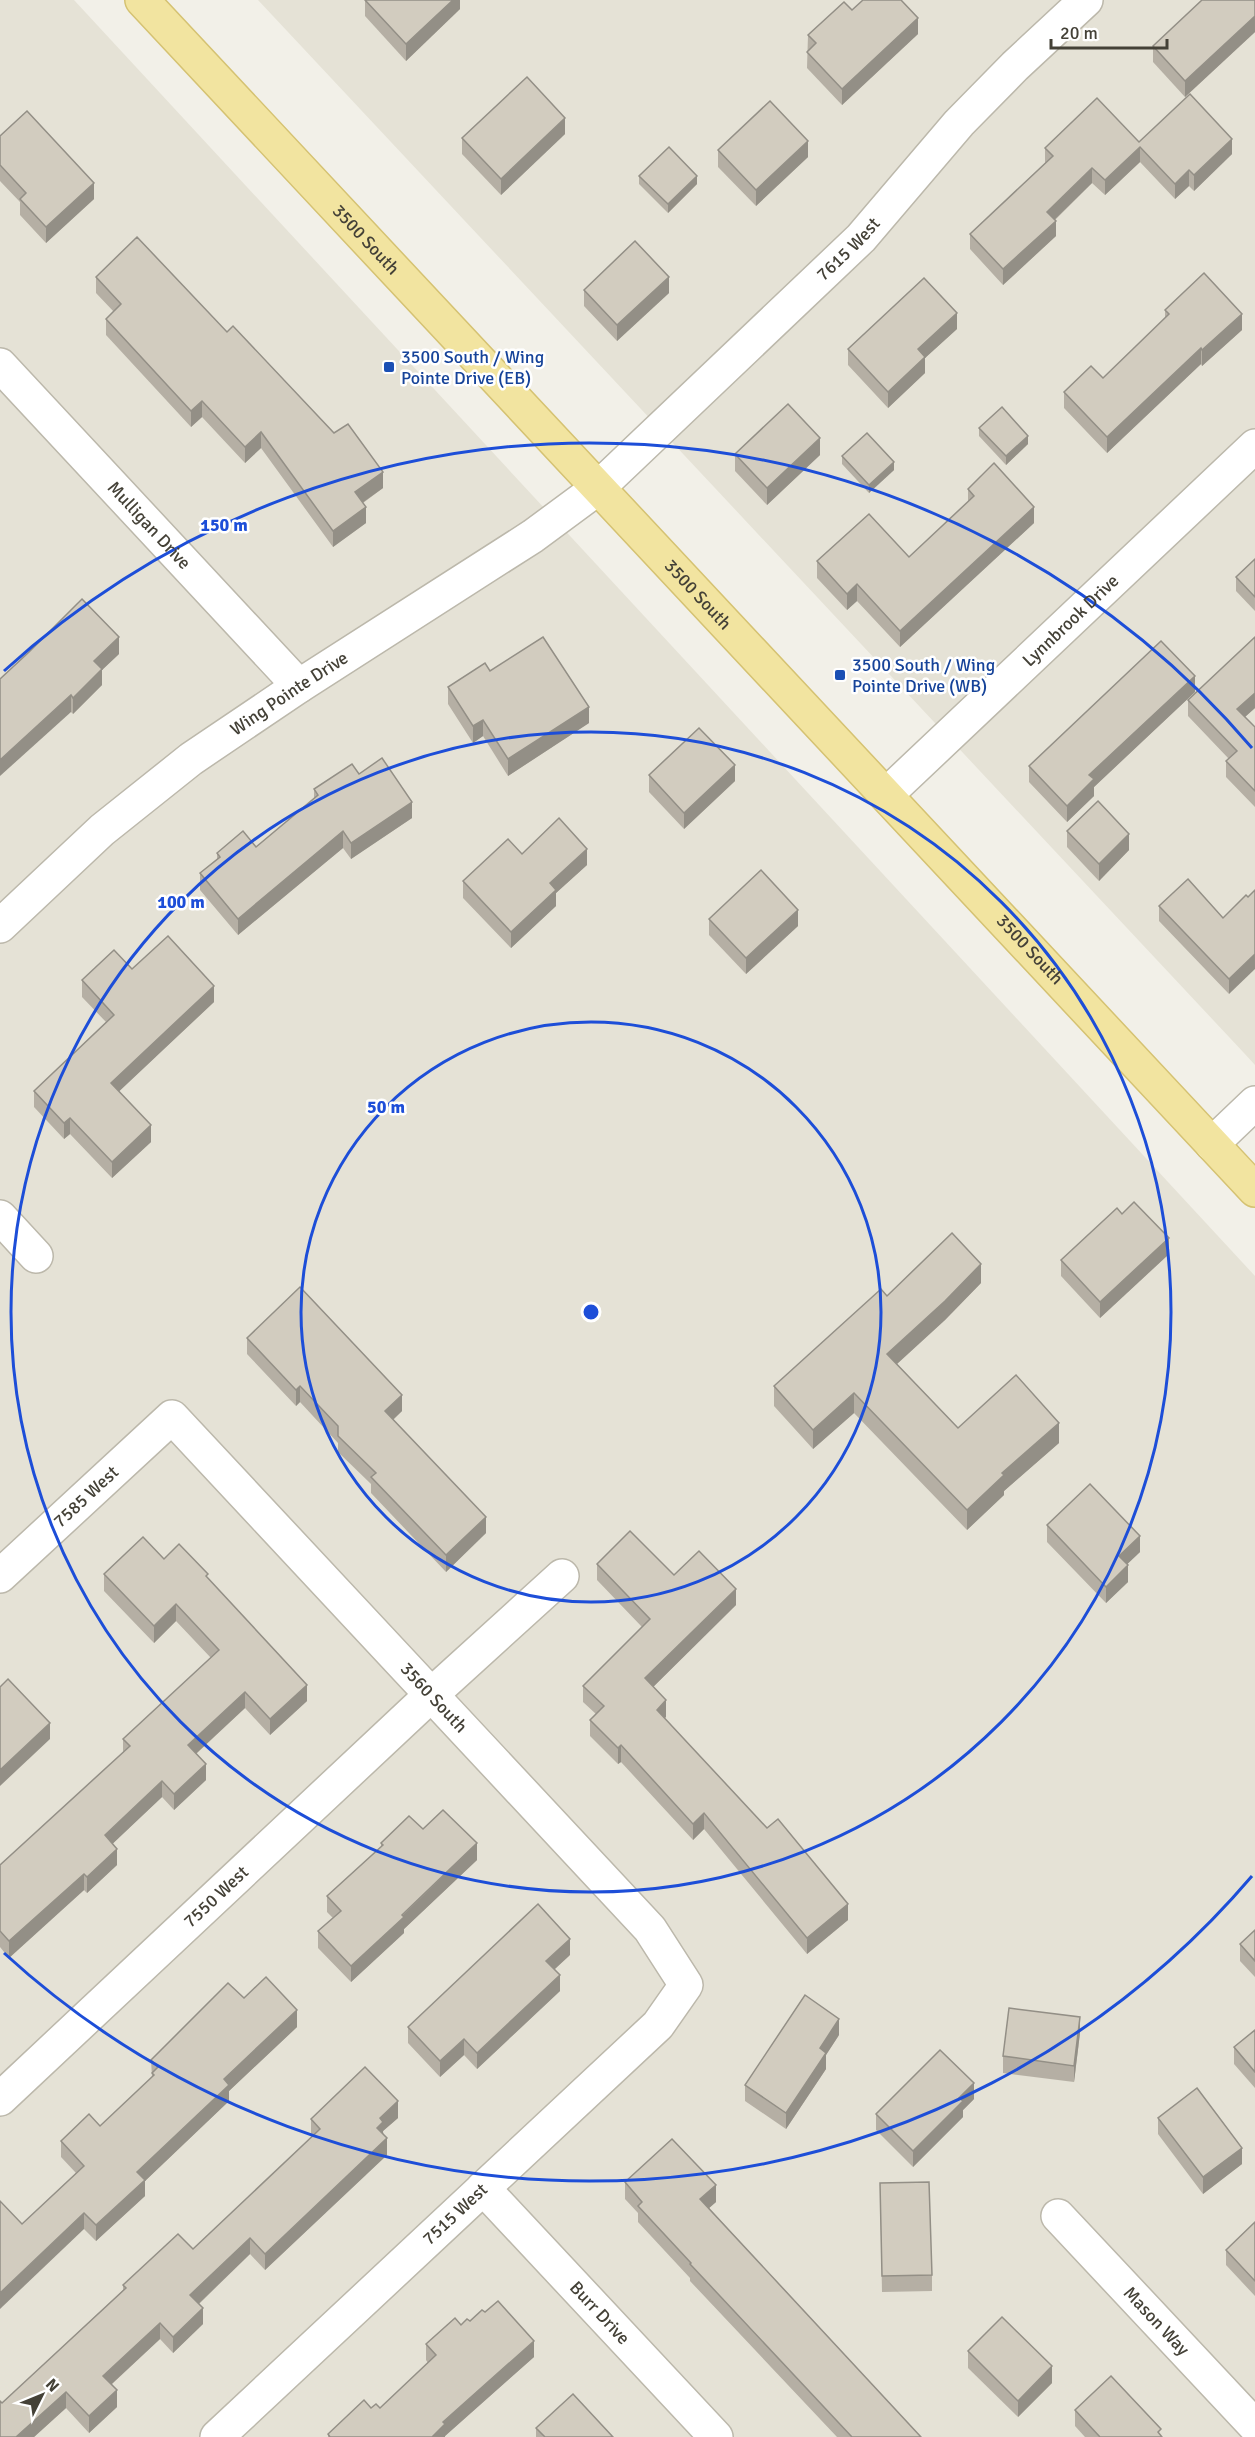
<svg xmlns="http://www.w3.org/2000/svg" width="1255" height="2437" viewBox="0 0 1255 2437" font-family="Signika,sans-serif">
<rect width="100%" height="100%" fill="#f2f0e8"/>
<g fill="#e5e2d6">
<polygon points="0,0 74,0 1255,1276 1255,2437 0,2437"/>
<polygon points="258,0 1255,0 1255,1065 1244,1053"/>
</g>
<g fill="none" stroke-linecap="round" stroke-linejoin="round">
<g stroke="#bcb8ab" stroke-width="36">
<g id="minor">
<path id="s1" d="M0,365l299,321"/>
<path id="s2" d="M886,795l369,-349"/>
<path id="s3" d="M0,926l102,-96 89,-71 108,-73 234,-150 65,-48 263,-250 98,-115 56,-57 71,-66"/>
<polyline points="1212,1144 1255,1103"/>
<polyline points="0,1217 36,1256"/>
<path id="s4" d="M0,1576l172,-159 478,512 36,56 -28,40 -441,412"/>
<path id="s5" d="M0,2099l431,-404 131,-119"/>
<path id="s6" d="M483,2188l233,249"/>
<path id="s7" d="M1058,2216l197,210"/>
</g>
</g>
<g stroke="#d5c272" stroke-width="36">
<g id="major">
<path id="s8" d="M142,0l1113,1190"/>
</g>
</g>
<use href="#minor" stroke="#fff" stroke-width="33"/>
<use href="#major" stroke="#f2e4a0" stroke-width="33"/>
</g>
<g fill="#b5afa4">
<polygon points="365,0 460,0 460,9 406,61 365,16"/>
<polygon points="1255,0 1255,32 1185,97 1153,62 1153,46"/>
<polygon points="852,10 918,34 842,105 807,68 808,35"/>
<polygon points="565,134 501,195 462,154 462,138"/>
<polygon points="0,136 94,199 46,243 20,215 20,202 0,181"/>
<polygon points="1139,142 1232,154 1194,191 1189,186 1175,199 1140,162 1105,195 1092,183 1055,220 1056,236 1003,285 970,249 970,234 1045,163 1045,148"/>
<polygon points="718,150 808,157 756,206 718,167"/>
<polygon points="639,176 697,184 668,213 639,184"/>
<polygon points="96,277 227,332 383,488 363,503 366,523 333,547 261,448 245,463 202,417 191,427 106,335 106,319 114,312 96,293"/>
<polygon points="584,290 669,293 617,341 584,306"/>
<polygon points="1165,310 1242,330 1202,366 1201,364 1107,453 1064,408 1064,392 1103,378 1165,319"/>
<polygon points="957,329 925,358 925,373 888,408 848,365 848,349"/>
<polygon points="979,428 1028,444 1006,465 979,436"/>
<polygon points="735,454 820,455 767,505 735,471"/>
<polygon points="842,456 894,470 869,493 842,464"/>
<polygon points="968,489 1034,523 900,647 857,601 847,610 817,578 817,561 909,557 968,502"/>
<polygon points="1255,559 1255,611 1236,591 1236,577"/>
<polygon points="1255,637 1255,708 1245,717 1255,727 1255,807 1226,777 1226,761 1229,759 1188,716 1188,700"/>
<polygon points="119,654 102,670 102,685 73,714 71,712 0,679"/>
<polygon points="490,671 589,723 508,776 483,736 473,743 448,704 448,687"/>
<polygon points="1195,692 1094,787 1094,796 1067,822 1029,782 1029,766"/>
<polygon points="359,774 412,818 351,859 343,848 238,935 200,890 200,873 217,859 217,853 256,847 314,799 314,789"/>
<polygon points="649,775 735,781 684,829 649,792"/>
<polygon points="1067,831 1129,850 1099,881 1067,847"/>
<polygon points="522,854 587,865 556,893 556,906 511,948 463,898 463,881"/>
<polygon points="1248,897 1229,994 1159,921 1159,906 1223,918"/>
<polygon points="709,919 798,926 746,974 709,935"/>
<polygon points="132,969 214,1002 119,1091 151,1142 112,1178 70,1134 64,1139 34,1107 34,1091 106,1022 82,997 82,980"/>
<polygon points="1122,1214 1169,1254 1100,1318 1061,1276 1061,1260"/>
<polygon points="981,1283 945,1320 897,1364 958,1428 1059,1443 1004,1491 1004,1495 967,1530 854,1413 813,1449 774,1406 774,1386 887,1296"/>
<polygon points="247,1338 402,1411 393,1420 486,1533 446,1572 371,1493 371,1484 338,1452 338,1443 300,1402 296,1406 247,1354"/>
<polygon points="1047,1525 1140,1552 1127,1564 1128,1582 1106,1603 1047,1542"/>
<polygon points="164,1559 208,1579 307,1701 270,1735 245,1708 196,1754 206,1780 174,1810 162,1797 113,1843 117,1865 87,1893 84,1890 9,1958 0,1947 0,1865 123,1753 123,1739 211,1658 176,1621 154,1643 104,1591 104,1574"/>
<polygon points="597,1564 674,1575 736,1605 653,1687 666,1717 664,1718 848,1920 807,1954 704,1829 693,1840 621,1762 618,1764 590,1736 590,1720 596,1714 583,1702 583,1686 642,1627 597,1580"/>
<polygon points="423,1829 477,1860 404,1929 404,1933 351,1982 318,1948 318,1931 333,1918 327,1912 327,1896 381,1847 381,1843"/>
<polygon points="1255,1930 1255,1977 1240,1961 1240,1944"/>
<polygon points="570,1955 555,1969 560,1991 477,2069 464,2055 440,2077 408,2043 408,2027"/>
<polygon points="244,1998 297,2027 229,2091 229,2101 145,2181 145,2196 96,2241 84,2229 22,2224 76,2173 61,2157 61,2141 100,2126 152,2077 151,2060"/>
<polygon points="1255,2030 1255,2088 1234,2064 1234,2047"/>
<polygon points="1080,2033 1074,2082 1003,2073 1003,2056"/>
<polygon points="839,2035 826,2055 826,2069 786,2129 745,2101 745,2085"/>
<polygon points="974,2099 963,2110 963,2117 913,2167 876,2130 876,2114"/>
<polygon points="398,2118 383,2131 387,2155 265,2270 250,2254 199,2304 203,2324 173,2353 160,2339 112,2384 117,2407 89,2433 66,2408 34,2437 0,2437 2,2403 123,2290 123,2285 193,2249 312,2137 311,2136 311,2119"/>
<polygon points="1158,2118 1242,2164 1203,2194 1158,2134"/>
<polygon points="625,2182 716,2202 709,2208 921,2437 837,2437 690,2281 690,2278 638,2222 638,2213 625,2199"/>
<polygon points="880,2183 932,2275 932,2291 882,2292"/>
<polygon points="1255,2222 1255,2296 1226,2265 1226,2250"/>
<polygon points="470,2321 534,2357 445,2436 445,2437 328,2437 328,2434 371,2408 380,2408 428,2363 426,2360 426,2344 461,2325"/>
<polygon points="968,2351 1052,2383 1018,2417 968,2368"/>
<polygon points="1075,2410 1161,2436 1162,2437 1085,2437 1075,2426"/>
<polygon points="536,2428 613,2437 536,2437"/>
</g>
<g fill="#938f86">
<polygon points="453,0 460,0 460,9 406,61 406,44"/>
<polygon points="1255,16 1255,32 1185,97 1185,81"/>
<polygon points="918,18 918,34 842,105 842,89"/>
<polygon points="565,118 565,134 501,195 501,179"/>
<polygon points="1232,139 1232,154 1194,191 1194,175"/>
<polygon points="808,141 808,157 756,206 756,190"/>
<polygon points="1140,147 1140,162 1105,195 1105,180"/>
<polygon points="1092,168 1092,183 1047,227 1047,212"/>
<polygon points="1189,170 1189,186 1175,199 1175,184"/>
<polygon points="697,176 697,184 668,213 668,204"/>
<polygon points="94,183 94,199 46,243 46,227"/>
<polygon points="1056,221 1056,236 1003,285 1003,269"/>
<polygon points="669,277 669,293 617,341 617,325"/>
<polygon points="957,313 957,329 925,358 925,373 888,408 888,392 918,349"/>
<polygon points="1242,314 1242,330 1202,366 1202,350"/>
<polygon points="1201,348 1201,364 1107,453 1107,437"/>
<polygon points="202,401 202,417 191,427 191,411"/>
<polygon points="261,432 261,448 245,463 245,447"/>
<polygon points="1028,436 1028,444 1006,465 1006,456"/>
<polygon points="820,438 820,455 767,505 767,488"/>
<polygon points="894,462 894,470 869,493 869,485"/>
<polygon points="383,472 383,488 355,508 355,492"/>
<polygon points="366,507 366,523 333,547 333,531"/>
<polygon points="1034,507 1034,523 900,647 900,631"/>
<polygon points="857,584 857,601 847,610 847,594"/>
<polygon points="119,637 119,654 102,670 102,685 73,714 73,698 94,661"/>
<polygon points="1195,676 1195,692 1094,787 1094,796 1067,822 1067,806 1089,775"/>
<polygon points="1255,693 1255,708 1237,724 1237,709"/>
<polygon points="71,695 71,712 0,776 0,760"/>
<polygon points="589,707 589,723 508,776 508,759"/>
<polygon points="483,720 483,736 473,743 473,726"/>
<polygon points="735,765 735,781 684,829 684,813"/>
<polygon points="412,802 412,818 351,859 351,843"/>
<polygon points="343,831 343,848 238,935 238,919"/>
<polygon points="1129,834 1129,850 1099,881 1099,864"/>
<polygon points="587,849 587,865 556,893 556,906 511,948 511,932 550,883"/>
<polygon points="798,910 798,926 746,974 746,958"/>
<polygon points="1255,954 1255,969 1229,994 1229,979"/>
<polygon points="214,986 214,1002 111,1099 111,1083"/>
<polygon points="70,1118 70,1134 64,1139 64,1123"/>
<polygon points="151,1125 151,1142 112,1178 112,1162"/>
<polygon points="1169,1238 1169,1254 1100,1318 1100,1302"/>
<polygon points="981,1264 981,1283 945,1320 887,1373 887,1354"/>
<polygon points="300,1386 300,1402 296,1406 296,1390"/>
<polygon points="854,1393 854,1413 813,1449 813,1430"/>
<polygon points="402,1395 402,1411 385,1427 385,1411"/>
<polygon points="1059,1423 1059,1443 1004,1491 1004,1495 967,1530 967,1510 1002,1473"/>
<polygon points="486,1517 486,1533 446,1572 446,1555"/>
<polygon points="1140,1536 1140,1552 1119,1572 1119,1556"/>
<polygon points="1128,1565 1128,1582 1106,1603 1106,1587"/>
<polygon points="736,1589 736,1605 645,1695 645,1678"/>
<polygon points="176,1604 176,1621 154,1643 154,1626"/>
<polygon points="307,1685 307,1701 270,1735 270,1719"/>
<polygon points="245,1692 245,1708 188,1761 188,1745"/>
<polygon points="666,1700 666,1717 657,1726 657,1710"/>
<polygon points="50,1723 50,1739 0,1786 0,1770"/>
<polygon points="621,1745 621,1762 618,1764 618,1748"/>
<polygon points="206,1764 206,1780 174,1810 174,1794"/>
<polygon points="162,1781 162,1797 105,1851 105,1835"/>
<polygon points="704,1813 704,1829 693,1840 693,1824"/>
<polygon points="477,1843 477,1860 404,1929 404,1933 351,1982 351,1966"/>
<polygon points="117,1849 117,1865 87,1893 87,1877"/>
<polygon points="84,1874 84,1890 9,1958 9,1941"/>
<polygon points="848,1904 848,1920 807,1954 807,1938"/>
<polygon points="570,1939 570,1955 546,1977 546,1961"/>
<polygon points="560,1975 560,1991 477,2069 477,2053"/>
<polygon points="297,2010 297,2027 229,2091 229,2101 145,2181 145,2196 96,2241 96,2225 137,2172 224,2079"/>
<polygon points="1080,2017 1080,2033 1074,2082 1074,2066"/>
<polygon points="839,2019 839,2035 826,2055 826,2069 786,2129 786,2113 820,2048"/>
<polygon points="464,2039 464,2055 440,2077 440,2061"/>
<polygon points="974,2083 974,2099 963,2110 963,2117 913,2167 913,2151 959,2098"/>
<polygon points="398,2101 398,2118 383,2131 383,2138 377,2128 380,2118"/>
<polygon points="387,2138 387,2155 265,2270 265,2254"/>
<polygon points="1242,2148 1242,2164 1203,2194 1203,2177"/>
<polygon points="716,2185 716,2202 700,2216 700,2199"/>
<polygon points="84,2213 84,2229 0,2309 0,2293"/>
<polygon points="250,2238 250,2254 190,2312 190,2295"/>
<polygon points="203,2308 203,2324 173,2353 173,2337"/>
<polygon points="160,2323 160,2339 103,2392 103,2376"/>
<polygon points="534,2341 534,2357 445,2436 445,2437 432,2437 443,2422"/>
<polygon points="1052,2366 1052,2383 1018,2417 1018,2401"/>
<polygon points="117,2390 117,2407 89,2433 89,2416"/>
<polygon points="66,2392 66,2408 34,2437 16,2437"/>
</g>
<g fill="#d2ccbf" stroke="#938f86" stroke-width="1.5">
<polygon points="365,0 453,0 406,44"/>
<polygon points="863,0 901,0 918,18 842,89 807,52 816,43 808,35 844,2 852,10"/>
<polygon points="1202,0 1255,0 1255,16 1185,81 1153,46"/>
<polygon points="527,77 565,118 501,179 462,138"/>
<polygon points="1190,94 1232,139 1194,175 1189,170 1175,184 1140,147 1105,180 1092,168 1047,212 1056,221 1003,269 970,234 1053,156 1045,148 1097,98 1139,142"/>
<polygon points="770,101 808,141 756,190 718,150"/>
<polygon points="27,111 94,183 46,227 20,199 26,193 0,165 0,136"/>
<polygon points="669,147 697,176 668,204 639,176"/>
<polygon points="137,237 227,332 233,326 334,433 348,424 383,472 355,492 366,507 333,531 261,432 245,447 202,401 191,411 106,319 121,304 96,277"/>
<polygon points="635,241 669,277 617,325 584,290"/>
<polygon points="1204,273 1242,314 1202,350 1201,348 1107,437 1064,392 1091,366 1103,378 1169,314 1165,310"/>
<polygon points="924,278 957,313 918,349 925,357 888,392 848,349"/>
<polygon points="788,404 820,438 767,488 735,454"/>
<polygon points="1002,407 1028,436 1006,456 979,428"/>
<polygon points="867,433 894,462 869,485 842,456"/>
<polygon points="994,463 1034,507 900,631 857,584 847,594 817,561 869,514 909,557 974,496 968,489"/>
<polygon points="1255,559 1255,597 1236,577"/>
<polygon points="82,599 119,637 94,661 102,669 73,698 71,695 0,760 0,679 29,652"/>
<polygon points="543,637 589,707 508,759 483,720 473,726 448,687 485,663 490,671"/>
<polygon points="1255,637 1255,693 1237,709 1255,727 1255,791 1226,761 1237,751 1188,700"/>
<polygon points="1161,641 1195,676 1089,775 1094,779 1067,806 1029,766"/>
<polygon points="699,728 735,765 684,813 649,775"/>
<polygon points="382,758 412,802 351,843 343,831 238,919 200,873 220,857 217,853 243,831 256,847 318,795 314,789 352,764 359,774"/>
<polygon points="1098,801 1129,834 1099,864 1067,831"/>
<polygon points="559,818 587,849 550,883 556,890 511,932 463,881 508,839 522,854"/>
<polygon points="761,870 798,910 746,958 709,919"/>
<polygon points="1188,879 1223,918 1246,895 1248,897 1255,890 1255,954 1229,979 1159,906"/>
<polygon points="168,936 214,986 111,1083 151,1125 112,1162 70,1118 64,1123 34,1091 114,1015 82,980 114,950 132,969"/>
<polygon points="1134,1202 1169,1238 1100,1302 1061,1260 1117,1208 1122,1214"/>
<polygon points="952,1233 981,1264 945,1301 887,1354 958,1428 1016,1375 1059,1423 1002,1473 1004,1475 967,1510 854,1393 813,1430 774,1386 881,1289 887,1296"/>
<polygon points="300,1287 402,1395 385,1411 486,1517 446,1555 371,1477 376,1473 338,1436 338,1426 300,1386 296,1390 247,1338"/>
<polygon points="1090,1484 1140,1536 1119,1556 1128,1565 1106,1587 1047,1525"/>
<polygon points="630,1531 674,1575 699,1551 736,1589 645,1678 666,1700 657,1710 767,1828 778,1819 848,1904 807,1938 704,1813 693,1824 621,1745 618,1748 590,1720 604,1706 583,1686 650,1619 597,1564"/>
<polygon points="143,1537 164,1559 179,1544 208,1574 206,1576 307,1685 270,1719 245,1692 188,1745 206,1764 174,1794 162,1781 105,1835 117,1849 87,1877 84,1874 9,1941 0,1931 0,1865 130,1746 123,1739 219,1650 176,1604 154,1626 104,1574"/>
<polygon points="8,1679 50,1723 0,1770 0,1687"/>
<polygon points="443,1810 477,1843 402,1915 404,1917 351,1966 318,1931 341,1911 327,1896 383,1845 381,1843 409,1816 423,1829"/>
<polygon points="538,1904 570,1939 546,1961 560,1975 477,2053 464,2039 440,2061 408,2027"/>
<polygon points="1255,1930 1255,1961 1240,1944"/>
<polygon points="266,1977 297,2010 224,2079 229,2085 137,2172 145,2180 96,2225 84,2213 0,2293 0,2201 22,2224 84,2166 61,2141 89,2114 100,2126 154,2075 152,2073 158,2067 151,2060 228,1983 244,1998"/>
<polygon points="805,1995 839,2019 820,2048 826,2053 786,2113 745,2085"/>
<polygon points="1009,2008 1080,2017 1074,2066 1003,2056"/>
<polygon points="1255,2030 1255,2072 1234,2047"/>
<polygon points="940,2050 974,2083 959,2098 963,2101 913,2151 876,2114"/>
<polygon points="365,2067 398,2101 380,2118 383,2122 377,2128 387,2138 265,2254 250,2238 190,2295 203,2308 173,2337 160,2323 103,2376 117,2390 89,2416 66,2392 16,2437 0,2437 0,2401 2,2403 126,2288 123,2285 178,2234 193,2249 320,2129 311,2119"/>
<polygon points="1197,2088 1242,2148 1203,2177 1158,2118"/>
<polygon points="672,2139 716,2185 700,2199 921,2437 852,2437 690,2264 691,2263 638,2206 642,2202 625,2182"/>
<polygon points="929,2182 932,2275 882,2276 880,2183"/>
<polygon points="1255,2222 1255,2281 1226,2250"/>
<polygon points="498,2301 534,2341 443,2422 445,2424 432,2437 330,2437 328,2434 364,2400 371,2408 376,2404 380,2408 436,2355 426,2344 455,2318 461,2325 467,2319 470,2321 482,2310 485,2312"/>
<polygon points="1002,2317 1052,2366 1018,2401 968,2351"/>
<polygon points="1111,2376 1161,2429 1158,2432 1162,2437 1100,2437 1075,2410"/>
<polygon points="573,2394 613,2437 545,2437 536,2428"/>
</g>
<g fill="none" stroke="#1d4ed8" stroke-width="3">
<circle cx="591" cy="1312" r="290"/>
<circle cx="591" cy="1312" r="580"/>
<path d="M1252 1876A869 869 0 0 1 4 1953M4 671A869 869 0 0 1 1252 748"/>
</g>
<g fill="#1a4fb4" stroke="#fff" stroke-width="2">
<rect x="383" y="361" width="12" height="12" rx="3"/>
<rect x="834" y="669" width="12" height="12" rx="3"/>
</g>
<g text-anchor="middle" stroke-width="5" stroke-linejoin="round" paint-order="stroke">
<g font-size="18" fill="#444137" stroke="#fff">
<text dy="6" stroke="none"><textPath href="#s8" startOffset="328">3500 South</textPath></text>
<text dy="6" stroke="none"><textPath href="#s3" startOffset="1089">7615 West</textPath></text>
<text dy="6" stroke="none"><textPath href="#s1" startOffset="219">Mulligan Drive</textPath></text>
<text dy="6" stroke="none"><textPath href="#s8" startOffset="814">3500 South</textPath></text>
<text dy="6" stroke="none"><textPath href="#s2" startOffset="254">Lynnbrook Drive</textPath></text>
<text dy="6" stroke="none"><textPath href="#s3" startOffset="372">Wing Pointe Drive</textPath></text>
<text dy="6" stroke="none"><textPath href="#s8" startOffset="1300">3500 South</textPath></text>
<text dy="6" stroke="none"><textPath href="#s4" startOffset="117">7585 West</textPath></text>
<text dy="6" stroke="none"><textPath href="#s4" startOffset="618">3560 South</textPath></text>
<text dy="6" stroke="none"><textPath href="#s5" startOffset="296">7550 West</textPath></text>
<text transform="translate(455 2214) rotate(-43)" y="6">7515 West</text>
<text dy="6" stroke="none"><textPath href="#s6" startOffset="171">Burr Drive</textPath></text>
<text dy="6" stroke="none"><textPath href="#s7" startOffset="144">Mason Way</textPath></text>
</g>
<g font-size="18" fill="#164399" stroke="#fff" text-anchor="start">
<text x="401" y="363">3500 South / Wing<tspan x="401" dy="21">Pointe Drive (EB)</tspan></text>
<text x="852" y="671">3500 South / Wing<tspan x="852" dy="21">Pointe Drive (WB)</tspan></text>
</g>
</g>
<circle cx="591" cy="1312" r="9" fill="#1d4ed8" stroke="#fff" stroke-width="3"/>
<g font-size="18" text-anchor="middle" font-weight="bold" fill="#1d4ed8" stroke="#fff" stroke-width="5" stroke-linejoin="round" paint-order="stroke">
<text x="224" y="531">150 m</text>
<text x="181" y="908">100 m</text>
<text x="386" y="1113">50 m</text>
</g>
<g transform="translate(42 2395) rotate(47)" stroke="#ffffff" stroke-width="4.5" paint-order="stroke">
<path d="M0-4.5L10 22L0 15L-10 22Z" fill="#444137"/>
<text y="-9" font-size="16" font-weight="bold" text-anchor="middle" fill="#444137">N</text>
</g>
<path d="M1051 39v9h116v-9" fill="none" stroke="#444137" stroke-width="3"/>
<text x="1060" y="39" font-size="18" fill="#444137" stroke="#ffffff" stroke-width="4.5" paint-order="stroke">20 m</text>
</svg>
